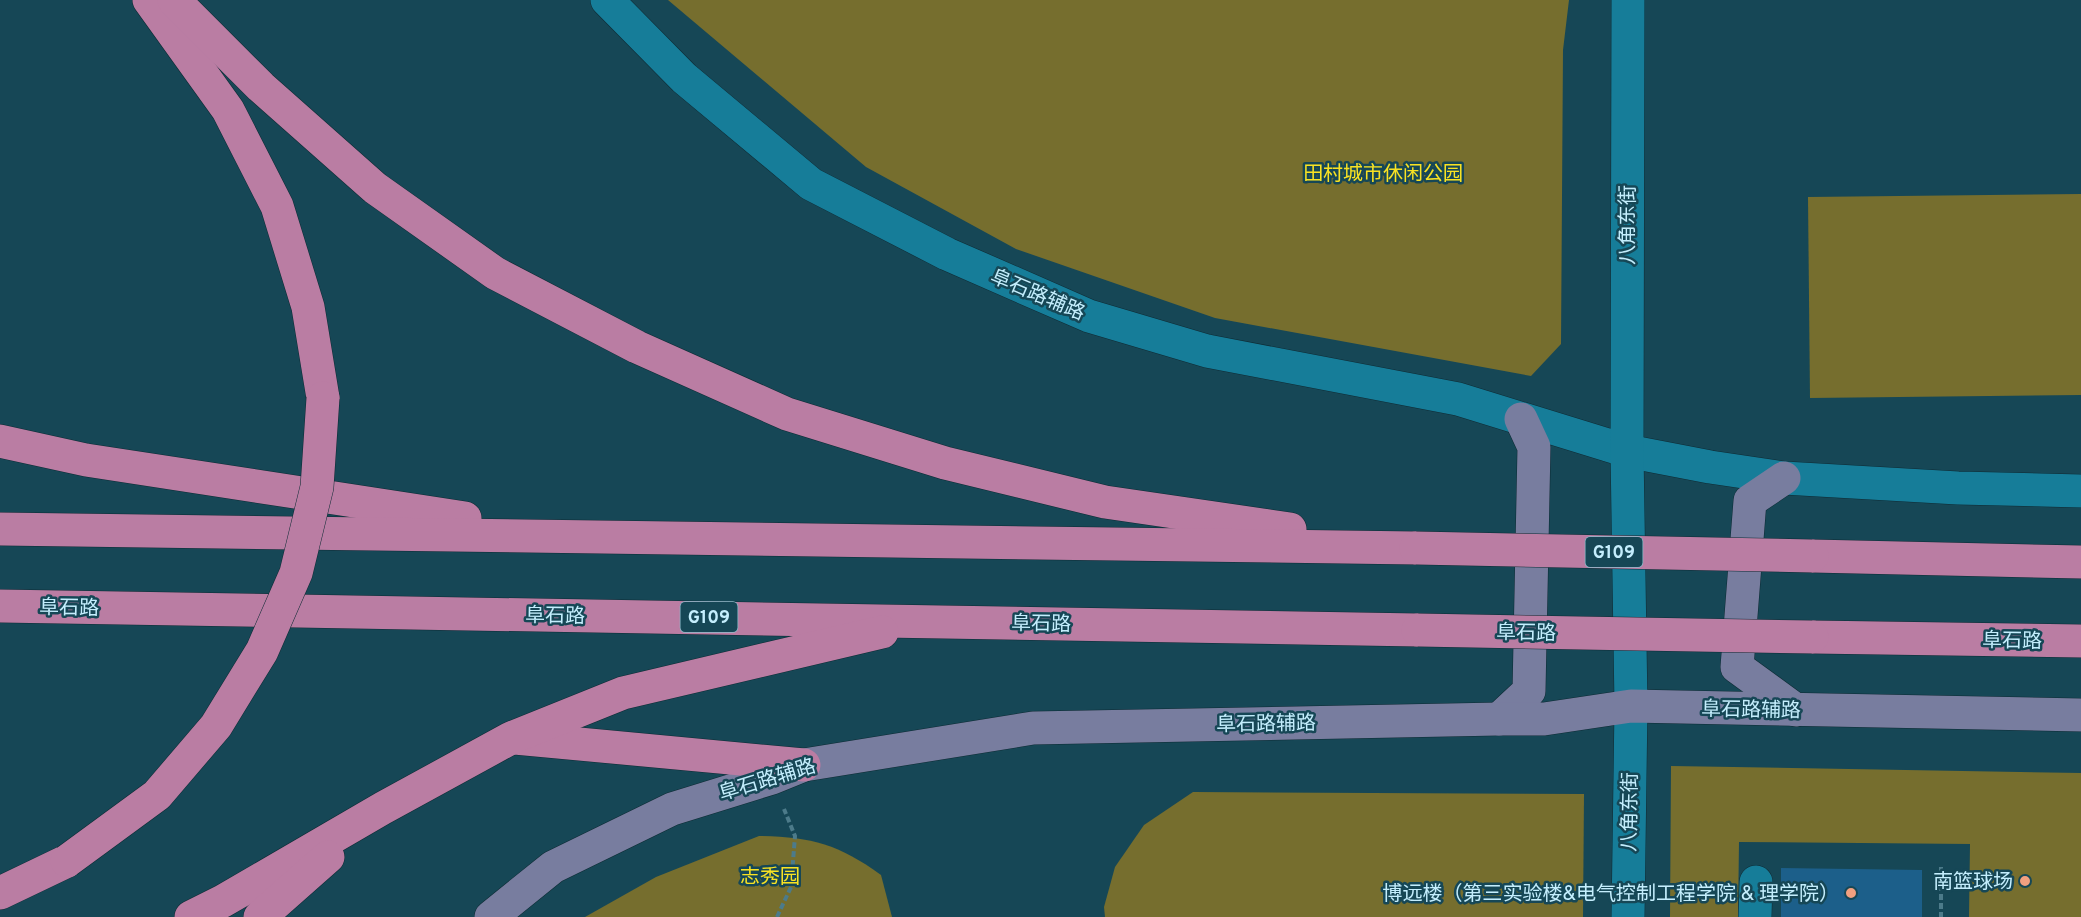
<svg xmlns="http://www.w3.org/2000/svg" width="2081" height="917" viewBox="0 0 2081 917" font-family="Overpass,'Noto Sans SC',sans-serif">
<rect width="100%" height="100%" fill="#164756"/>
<g fill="#766e2e">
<polygon points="668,0 1569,0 1563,50 1561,344 1531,376 1215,318 1016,249 866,167"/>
<polygon points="2081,194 2081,395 1810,398 1808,197"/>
<polygon points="1671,766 2081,773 2081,917 1969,917 1970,844 1739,842 1738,917 1670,917"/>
<polygon points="1193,792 1584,794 1583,917 1105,917 1104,907 1115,867 1144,825"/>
<path d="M759,836c52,1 79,8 122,39l11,42h-307l71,-40z"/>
</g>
<polygon fill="#1c5f8a" points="1781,868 1922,870 1922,917 1781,917"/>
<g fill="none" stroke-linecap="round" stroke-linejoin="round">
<g stroke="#0e2b34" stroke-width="34">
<g id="minor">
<polyline points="607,0 684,78 811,184 947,254 1089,316 1207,351 1458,399 1627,451 1710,467 1784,478 1958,488 2081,491"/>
<polyline points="1628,917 1631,706 1627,451 1628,0"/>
<polyline points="1755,917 1756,882"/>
</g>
</g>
<g stroke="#0e2b34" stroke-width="34">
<g id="major">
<polyline points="1784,478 1750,501 1737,667 1796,710"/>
<polyline points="1499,719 1529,691 1534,447 1521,419"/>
<polyline points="491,917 553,867 672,809 772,778 804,765 1033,728 1499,719 1544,719 1631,706 2081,715"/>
</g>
</g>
<g stroke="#0e2b34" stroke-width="34">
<g id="highway">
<polyline points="149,0 228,110 277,206 308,307 323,398"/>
<polyline points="174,0 261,87 375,188 495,273 637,347 787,414 945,463 1105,502 1290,529"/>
<polyline points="0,441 86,460 465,518"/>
<polyline points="0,529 1416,548"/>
<polyline points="1812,556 2081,562"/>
<polyline points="0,606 1418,630"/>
<polyline points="1812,637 2081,641"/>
<polyline points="515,738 804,765"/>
<polyline points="0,893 67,861"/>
<polyline points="191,917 223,901 383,808 511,738 623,693 882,632"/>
<polyline points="260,917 328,857"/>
</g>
</g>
<g stroke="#4c7b8a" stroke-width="4" stroke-dasharray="6 3" stroke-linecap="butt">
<polyline points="1941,867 1941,917"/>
<polyline points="777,917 791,887 795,836 784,809"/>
</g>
<use href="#minor" stroke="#167d99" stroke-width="33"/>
<use href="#major" stroke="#787d9f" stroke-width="33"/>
<use href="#highway" stroke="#ba7da3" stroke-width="33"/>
<g stroke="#0e2b34" stroke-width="34" stroke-linecap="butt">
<g id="highway-bridge">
<polyline points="1416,548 1812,556"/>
<polyline points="1418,630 1812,637"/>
<polyline points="67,861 157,795 216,726 262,651 296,573 317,487 323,398"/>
</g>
</g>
<use href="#highway-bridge" stroke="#ba7da3" stroke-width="33"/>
</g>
<g fill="#f2a080" stroke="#164756" stroke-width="2">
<circle cx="2025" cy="881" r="6"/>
<circle cx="1851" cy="893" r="6"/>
</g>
<g text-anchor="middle" stroke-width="5" stroke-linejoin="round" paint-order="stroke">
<g fill="#164756" stroke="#90bccb" stroke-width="1.5">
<rect x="1585.5" y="537" width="57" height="30" rx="4.5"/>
<rect x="680.5" y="602" width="57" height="30" rx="4.5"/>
</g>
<g font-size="18" font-weight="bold" fill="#c4eefd">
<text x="1614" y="558">G109</text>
<text x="709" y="623">G109</text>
</g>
<g font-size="20" fill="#f8e223" stroke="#164756">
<text x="1383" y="180">田村城市休闲公园</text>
<text x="770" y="883">志秀园</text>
</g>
<g font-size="20" fill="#c4eefd" stroke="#164756">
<text transform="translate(1627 225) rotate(-90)" y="7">八角东街</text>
<text transform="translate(1038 294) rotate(23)" y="7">阜石路辅路</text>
<text transform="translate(69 607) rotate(1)" y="7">阜石路</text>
<text transform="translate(555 615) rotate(1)" y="7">阜石路</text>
<text transform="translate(1041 623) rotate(1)" y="7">阜石路</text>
<text transform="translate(1526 632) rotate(1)" y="7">阜石路</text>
<text transform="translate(2012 640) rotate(1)" y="7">阜石路</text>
<text transform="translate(1751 709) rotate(1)" y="7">阜石路辅路</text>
<text transform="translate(1266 723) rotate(-1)" y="7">阜石路辅路</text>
<text transform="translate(767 779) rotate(-17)" y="7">阜石路辅路</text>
<text transform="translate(1629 812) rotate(-89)" y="7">八角东街</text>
</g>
<g font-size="20" fill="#c4eefd" stroke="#164756" text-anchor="end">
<text x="2013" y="888">南篮球场</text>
<text x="1839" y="900">博远楼（第三实验楼&amp;电气控制工程学院 &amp; 理学院）</text>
</g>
</g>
</svg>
